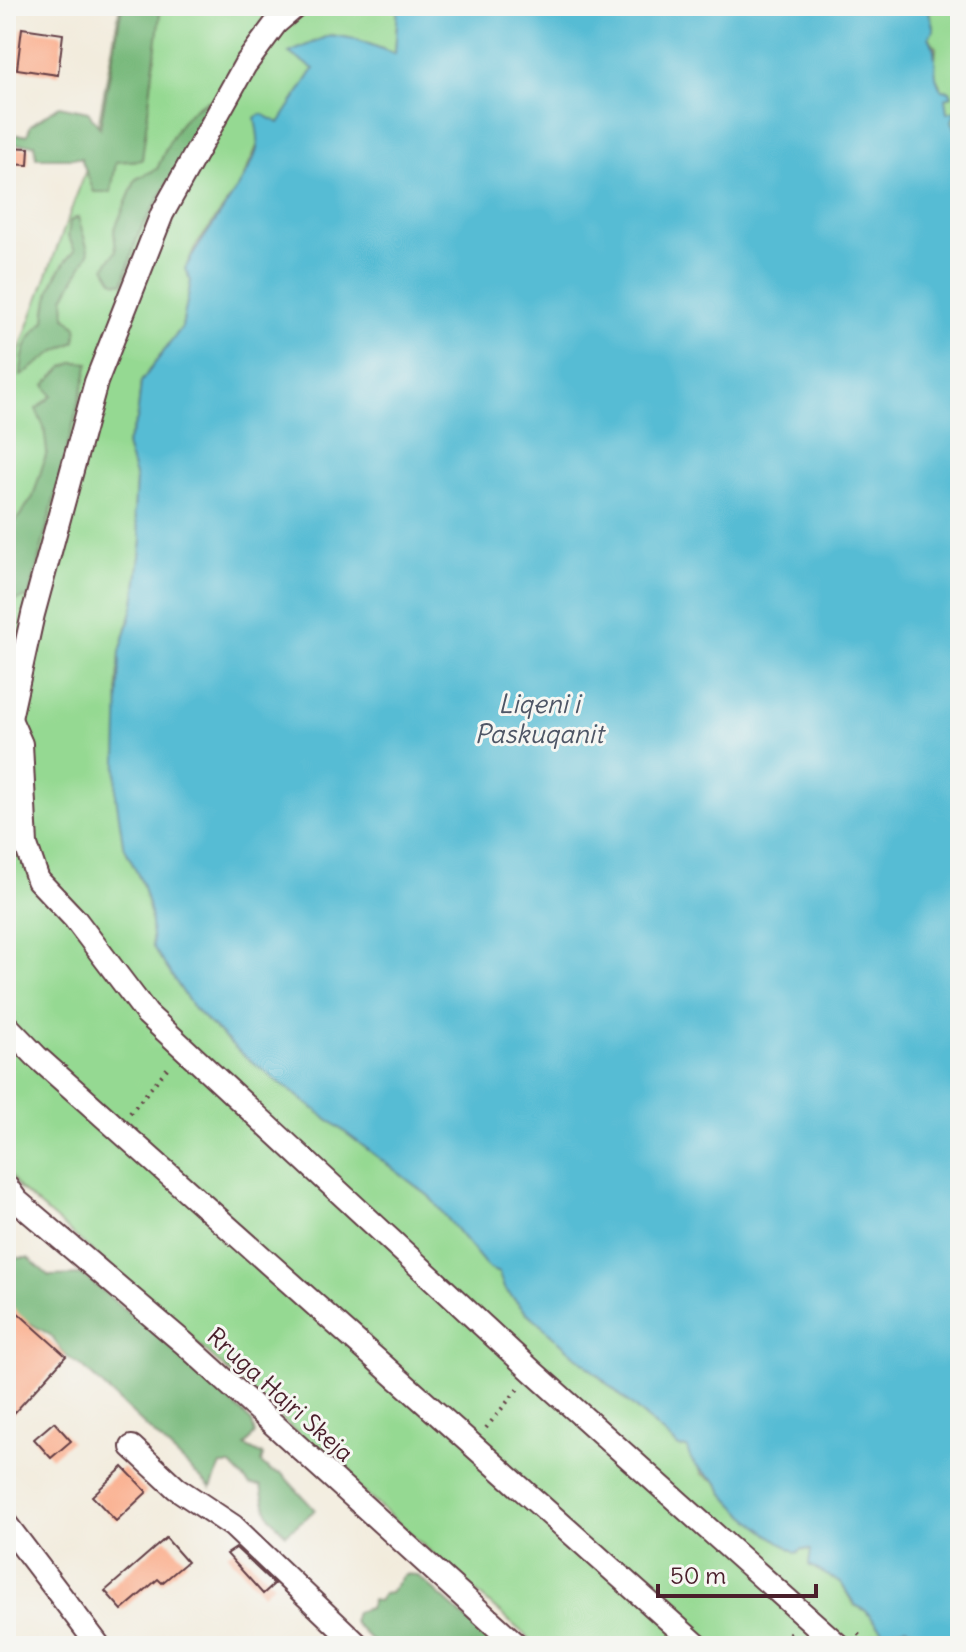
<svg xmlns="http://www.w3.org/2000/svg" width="966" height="1652" viewBox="0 0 966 1652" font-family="Delius,sans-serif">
<rect width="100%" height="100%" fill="#f6f6f2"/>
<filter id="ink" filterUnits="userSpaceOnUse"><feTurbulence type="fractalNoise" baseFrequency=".0125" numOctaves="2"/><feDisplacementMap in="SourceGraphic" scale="16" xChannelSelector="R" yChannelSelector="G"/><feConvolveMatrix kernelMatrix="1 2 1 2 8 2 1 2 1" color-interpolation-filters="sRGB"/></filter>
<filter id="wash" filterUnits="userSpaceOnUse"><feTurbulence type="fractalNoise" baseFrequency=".006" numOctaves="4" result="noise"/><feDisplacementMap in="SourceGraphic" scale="32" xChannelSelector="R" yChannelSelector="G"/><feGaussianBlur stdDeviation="1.8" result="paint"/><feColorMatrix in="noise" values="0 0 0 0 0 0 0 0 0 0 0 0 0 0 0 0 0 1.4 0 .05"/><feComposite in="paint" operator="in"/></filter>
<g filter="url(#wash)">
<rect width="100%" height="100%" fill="#f2ebdb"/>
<g fill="#95d992" stroke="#707c5e" stroke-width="2">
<path d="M120,6h278l-3,48 -39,-15 -26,-4 -40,18 24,16 -35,55 -21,20 -18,41 -44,61 -11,23 6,12 -9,46 -41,55 -4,38 -11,25 10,34 -2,35 8,27 -8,63 -14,48 -2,30 5,162 19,39 8,30 3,34 41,62 48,45 187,142 60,72 10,5 5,15 20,22 155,137 8,1 15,26 14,7 9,14 76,54 11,1 -3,15 32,18 13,22 11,5 19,22 23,-5 22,11 -4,8h-387c-175,-151 -343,-308 -519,-458l-13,-19v-783l88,-238z"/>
<polygon points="934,6 960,6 960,138 947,113 945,98 951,96 950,91 942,90 934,74 936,48 929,37 929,12"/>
</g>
<g fill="#78b97c" stroke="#616c54" stroke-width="2">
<polygon points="122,6 161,6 142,160 116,162 111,192 94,192 81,158 36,158 35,144 6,145 6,135 27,135 31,125 59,106 88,112 100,128"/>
<path d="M207,101l3,8 -72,126 -15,48 -9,-1 -9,-15 11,-16 -2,-20 22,-52 21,-10c12,-27 23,-55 50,-68z"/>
<path d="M78,217l11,36 -25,45 1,18 12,11 -2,15 -21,10 -33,24c1,-25 5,-38 24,-55 2,-30 10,-49 30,-71l-7,-14 2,-15z"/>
<polygon points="75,362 89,363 29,597 6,602 6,535 33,497 47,452 44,427 36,409 52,396 45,385 63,367"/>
<path d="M6,1245l11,13h11l21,18 34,-1 98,80 71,67 3,12 -10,12 18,9 -2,8 9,8 12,3 33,36 -29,24c-18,-16 -21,-25 -25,-48l-11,-1 -19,-20h-10l-10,23 -127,-120 -18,-12 -16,-21 -44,-26z"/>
<polygon points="404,1574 417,1575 496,1646 377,1646 353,1622 356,1612 369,1608 372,1600 378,1601 383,1594 390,1593"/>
</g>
<path fill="#56bcd4" stroke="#506e80" stroke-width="2" d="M398,6h536l-5,6 5,18 -5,7c11,17 1,38 13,53l8,1 2,5 -7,2 2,15 9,-2 -4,10 8,17v1508h-35l4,-8 -22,-11 -23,5 -19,-22 -10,-5 -14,-22 -32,-18 2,-15 -10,-1 -4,4c-26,-16 -51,-34 -71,-57 -4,-4 -6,-12 -11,-16 -14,-11 -23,-12 -28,-32l-8,-1 -155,-137 -20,-22 -5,-15 -10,-4 -60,-73 -187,-142 -48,-45 -41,-62 -3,-35 -8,-29 -19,-39 -7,-48 4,-144 14,-48 8,-63 -8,-27 2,-35 -10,-34 11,-25 4,-38 41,-55 9,-46 -6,-12c15,-31 70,-96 73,-125 1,-8 -2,-18 -3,-26l7,-4 17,9 35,-54 -25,-16 41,-18 26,4 39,15z"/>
<g id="blocks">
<g fill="#fba985">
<polygon points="22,28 63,34 58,75 17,69"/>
<polygon points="6,147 29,148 28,165 6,164"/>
<polygon points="6,1302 66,1356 6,1422"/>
<polygon points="54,1422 71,1441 51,1458 34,1439"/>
<polygon points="123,1467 147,1492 116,1521 92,1496"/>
<polygon points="166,1538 187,1562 162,1583 158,1579 122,1610 105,1591"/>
<polygon points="236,1548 274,1584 263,1594 227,1554"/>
</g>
</g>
</g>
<g filter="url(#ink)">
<use href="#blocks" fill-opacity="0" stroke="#633e45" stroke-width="2"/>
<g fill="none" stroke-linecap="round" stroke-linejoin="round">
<g stroke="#633e45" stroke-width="26">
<g id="minor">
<polyline points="9,717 21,744 26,845 38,880 75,919 147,1014 532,1371 839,1646"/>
<polyline points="7,732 33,614 96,382 162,214 245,65 276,23 296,6"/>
<polyline points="6,1025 37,1057 698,1646"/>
<polyline points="6,1186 17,1201 185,1344 518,1646"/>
<polyline points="132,1447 176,1488 233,1526 359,1646"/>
<polyline points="6,1524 99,1646"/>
</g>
</g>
<g stroke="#633e45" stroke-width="4" stroke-dasharray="2 6" stroke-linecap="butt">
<polyline points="130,1113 171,1064"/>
<polyline points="486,1428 521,1385"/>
<polyline points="858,1634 871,1646"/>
<polyline points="779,1646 793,1629"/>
</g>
<use href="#minor" stroke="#fff" stroke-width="22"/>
</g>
</g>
<g text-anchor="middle" stroke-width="6" stroke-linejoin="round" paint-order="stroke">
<g font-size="24" fill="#4a1f2b" stroke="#f6f6f2">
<text transform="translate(280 1395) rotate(42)" y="8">Rruga Hajri Skeja</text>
</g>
<g font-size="26" font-style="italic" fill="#4e5666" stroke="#f6f6f2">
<text x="539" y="713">Liqeni i<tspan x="539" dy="30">Paskuqanit</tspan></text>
</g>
</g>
<rect width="966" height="1652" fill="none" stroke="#f6f6f2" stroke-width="32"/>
<path d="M658 1584v12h158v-12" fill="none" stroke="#4a1f2b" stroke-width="4"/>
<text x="670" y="1584" font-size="24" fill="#4a1f2b" stroke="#f6f6f2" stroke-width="6" paint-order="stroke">50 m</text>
</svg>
